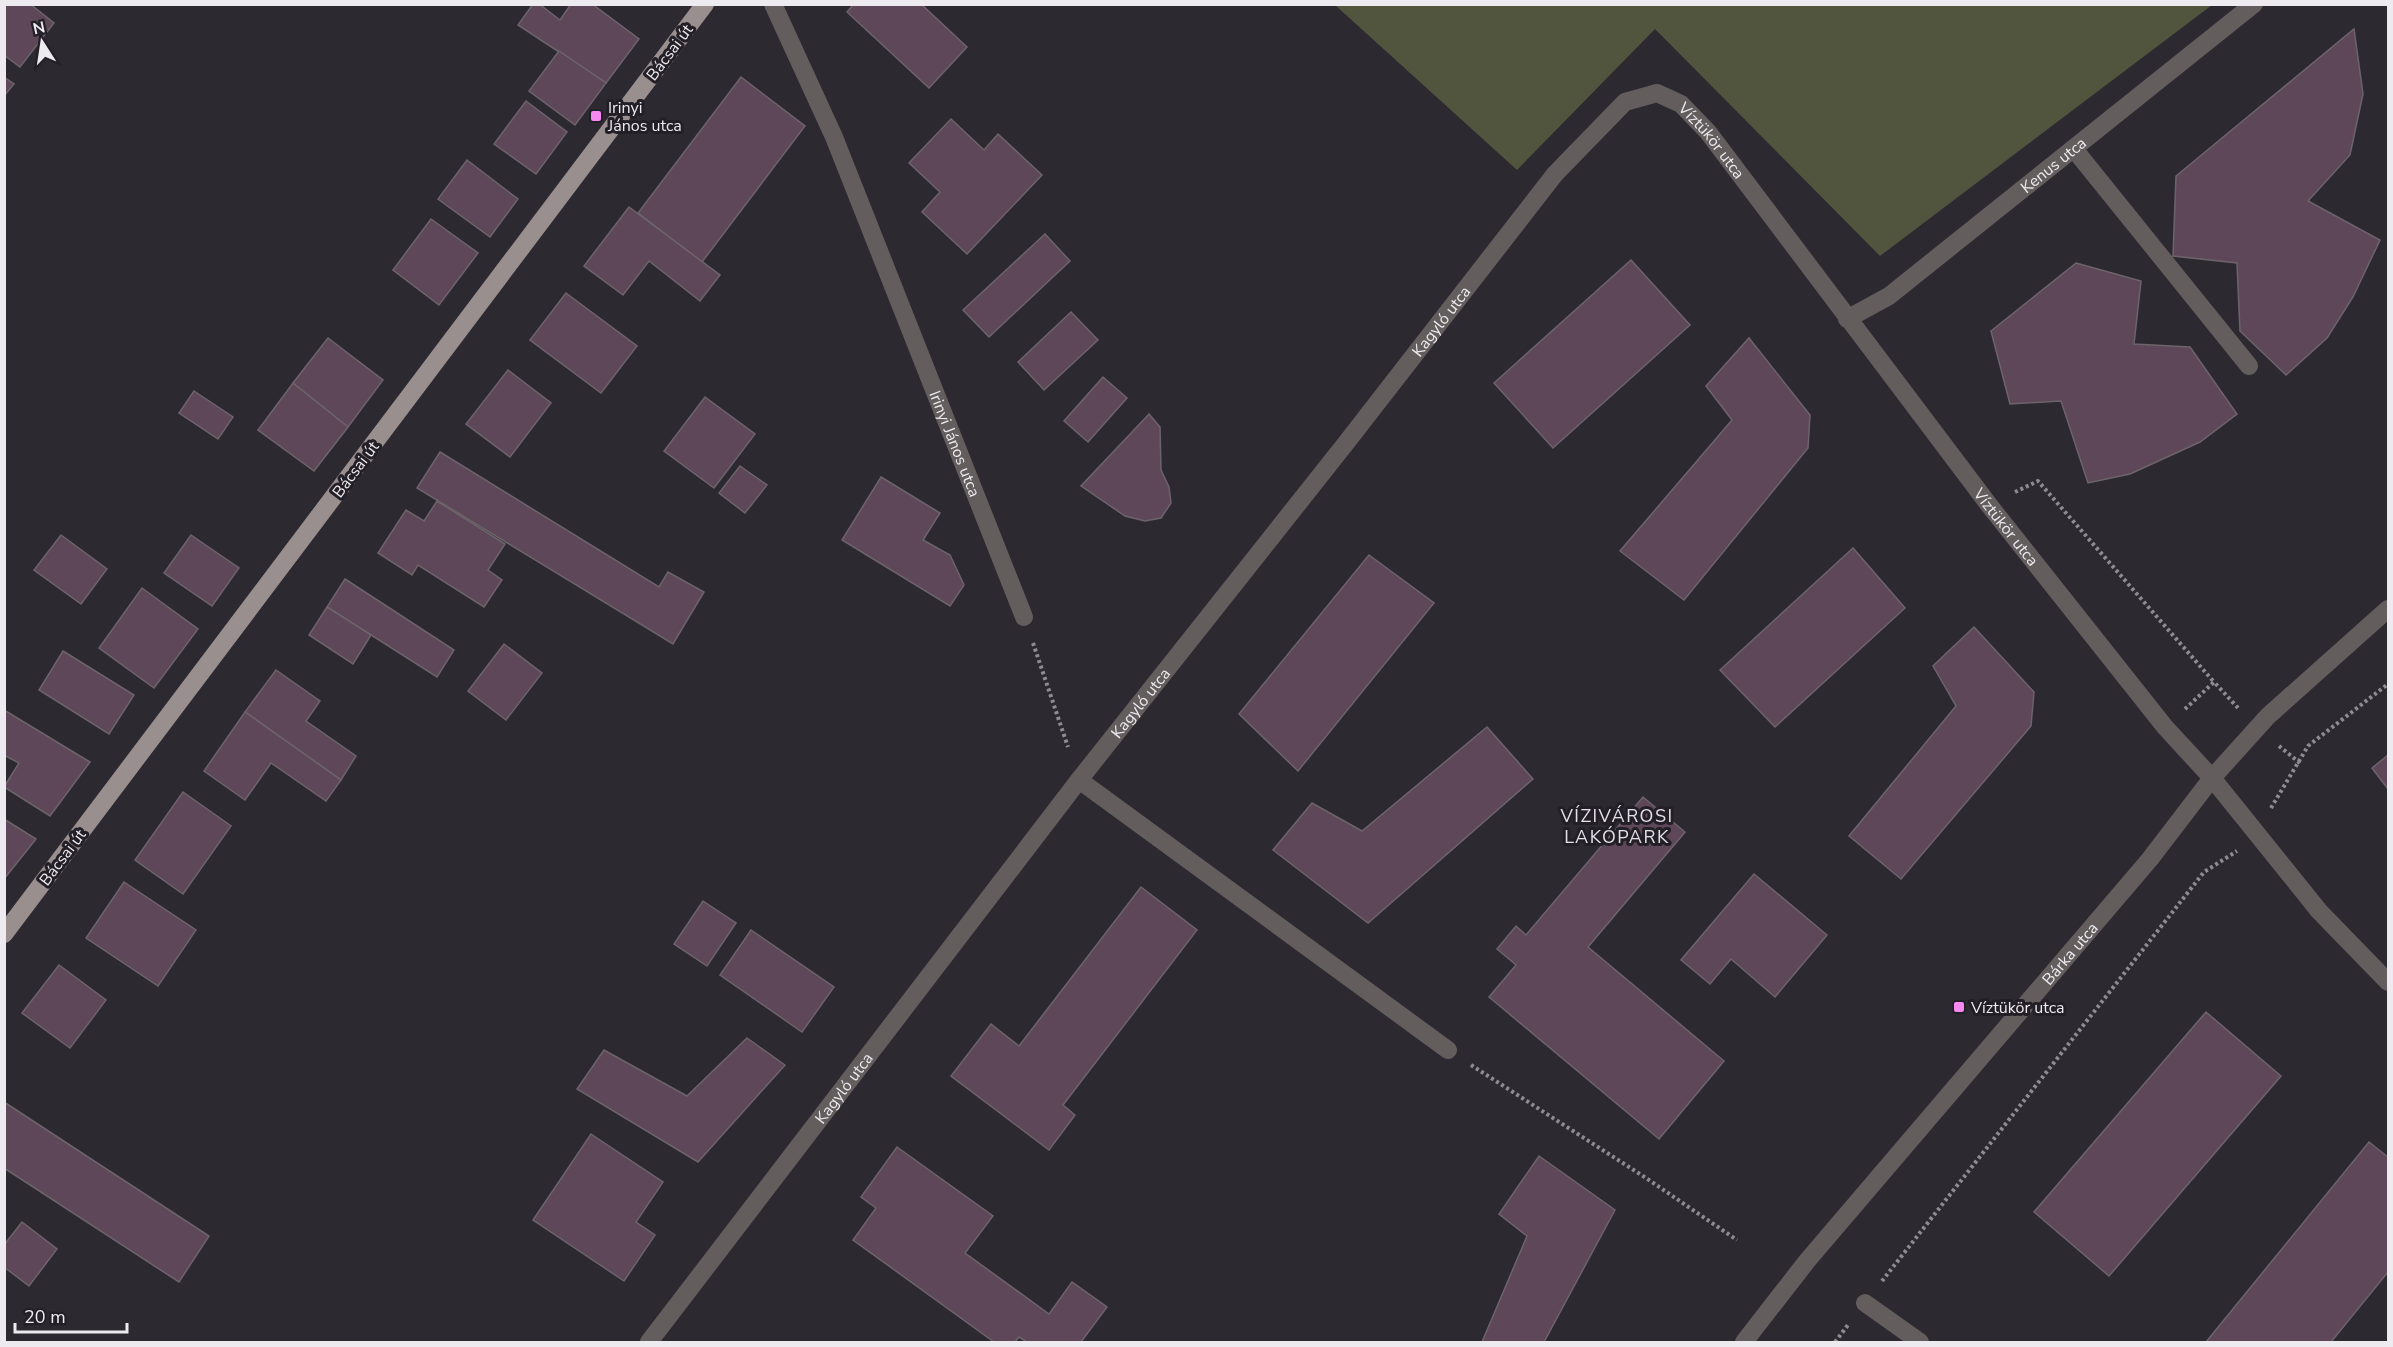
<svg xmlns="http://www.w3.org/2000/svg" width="2393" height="1347" viewBox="0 0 2393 1347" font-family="'Nunito Sans',sans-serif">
<rect width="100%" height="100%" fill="#2c2931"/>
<polygon fill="#51553d" points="1335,5 2212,5 1880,256 1655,29 1517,170"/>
<g fill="#5e4758" stroke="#6d646b" stroke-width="1.5">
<polygon points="4,4 30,4 54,23 20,67 4,55"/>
<polygon points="533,4 539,4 560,20 571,4 592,4 639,39 606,83 518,25"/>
<polygon points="854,4 921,4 967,47 929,88 847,12"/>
<polygon points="2354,29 2363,94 2350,155 2308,201 2380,240 2353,297 2327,338 2286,375 2240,331 2237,263 2173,256 2176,176"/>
<polygon points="559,51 606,83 575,125 529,91"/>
<polygon points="4,77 14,84 4,96"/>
<polygon points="741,77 805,126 702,262 638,213"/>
<polygon points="526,101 567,132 536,174 494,144"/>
<polygon points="951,119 984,150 998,134 1042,175 967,254 922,212 940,192 909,163"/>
<polygon points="467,160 518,199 490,237 438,199"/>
<polygon points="629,207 720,275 700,301 649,261 623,295 584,266"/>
<polygon points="431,219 478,253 439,305 393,270"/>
<polygon points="1045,234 1070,261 989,337 963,310"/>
<polygon points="1631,260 1690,325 1553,448 1494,383"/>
<polygon points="2076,263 2141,281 2134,344 2190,347 2237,414 2200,442 2130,474 2088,483 2061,401 2010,404 1991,331"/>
<polygon points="566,293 637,346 601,393 530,340"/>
<polygon points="1071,312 1098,340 1044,390 1018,362"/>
<polygon points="328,338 383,380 348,427 293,383"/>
<polygon points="1749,338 1810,415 1808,448 1684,600 1620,551 1732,420 1706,386"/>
<polygon points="508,370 551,403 510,457 466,424"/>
<polygon points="1103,377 1127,398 1088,442 1064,421"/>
<polygon points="293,383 348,427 314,471 258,430"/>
<polygon points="194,391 233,417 218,439 179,413"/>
<polygon points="705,397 755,434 714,488 664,451"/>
<polygon points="1149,414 1160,427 1161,470 1169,487 1171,503 1161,518 1145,521 1125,516 1081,486"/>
<polygon points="440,452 659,587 668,572 704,592 673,644 417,488"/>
<polygon points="740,466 767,485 745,513 719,493"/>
<polygon points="881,477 940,513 923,540 950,555 964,585 950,606 842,540"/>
<polygon points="437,501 505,544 488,570 502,580 484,607 418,565 412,575 378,553 406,510 424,521"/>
<polygon points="61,535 107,569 81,604 34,570"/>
<polygon points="191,535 239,568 212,606 164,573"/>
<polygon points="1853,548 1905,608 1775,727 1720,670"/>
<polygon points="1369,555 1434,603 1298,771 1239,714"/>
<polygon points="345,579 454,650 437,677 327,607"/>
<polygon points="142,588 198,629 154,688 99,648"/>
<polygon points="327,607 371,635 353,664 309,635"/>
<polygon points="1974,627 2034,692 2031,726 1901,879 1849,836 1956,706 1933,666"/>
<polygon points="504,644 542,673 506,720 468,691"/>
<polygon points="63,651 134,695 109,734 39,690"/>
<polygon points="276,670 320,701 306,721 356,756 341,780 245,712"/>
<polygon points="4,710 90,762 50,816 4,787 19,763 4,755"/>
<polygon points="245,712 341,780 326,801 271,763 245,800 204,771"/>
<polygon points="1487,727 1533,779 1368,923 1273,850 1312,803 1362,831"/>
<polygon points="2388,755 2388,789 2372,768"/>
<polygon points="183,792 231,826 183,894 135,860"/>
<polygon points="1643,797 1685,832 1588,947 1724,1061 1659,1139 1489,997 1516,965 1497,949 1516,926 1526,935"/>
<polygon points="4,819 36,839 4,879"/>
<polygon points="1754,874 1827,935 1775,997 1731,959 1710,984 1681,960"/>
<polygon points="124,882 196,930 158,986 86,938"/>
<polygon points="1141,887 1197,930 1063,1105 1075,1115 1049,1150 951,1076 991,1024 1019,1046"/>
<polygon points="703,901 736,923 707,966 674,944"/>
<polygon points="751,930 834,987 802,1032 720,975"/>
<polygon points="59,965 106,1000 70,1048 22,1013"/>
<polygon points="2206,1012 2281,1076 2109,1276 2034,1212"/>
<polygon points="747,1038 785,1065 698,1162 577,1089 604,1050 687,1096"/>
<polygon points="4,1102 209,1236 179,1282 4,1168"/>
<polygon points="591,1134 663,1182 636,1222 655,1235 624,1281 533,1220"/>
<polygon points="2369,1142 2388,1157 2388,1272 2331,1342 2206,1342"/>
<polygon points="897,1147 993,1216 965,1253 1049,1314 1072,1282 1107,1307 1081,1342 1027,1342 1019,1337 1015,1342 994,1342 853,1240 876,1208 861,1197"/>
<polygon points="1539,1156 1615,1210 1544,1342 1482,1342 1527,1236 1499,1214"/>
<polygon points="22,1222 57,1249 29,1286 4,1267 4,1245"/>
</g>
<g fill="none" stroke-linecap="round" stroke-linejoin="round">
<g stroke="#8e8c92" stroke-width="4" stroke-dasharray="3 3" stroke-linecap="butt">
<polyline points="2015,492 2038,481 2214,682"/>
<polyline points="1033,643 1068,747"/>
<polyline points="2185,709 2214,682 2239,709"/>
<polyline points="2279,746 2300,763"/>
<polyline points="2271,808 2308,746 2388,684"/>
<polyline points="1471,1065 1646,1178 1737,1240"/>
<polyline points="1882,1281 2204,872 2237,851"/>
<polyline points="1835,1342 1848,1325"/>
</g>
<g stroke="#635d5d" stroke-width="18">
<path id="s1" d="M773,4l61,133 190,480"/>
<polyline points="2074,149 2249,366"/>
<path id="s2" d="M1847,319l42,-23 365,-292"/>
<polyline points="1079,780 1448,1050"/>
<polyline points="1865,1303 1920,1342"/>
<path id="s3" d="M649,1342l430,-562 267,-337 209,-269 70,-72 32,-9 24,11 27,28 281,373 176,222 47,51 107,133 69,71"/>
<path id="s4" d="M1744,1342l63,-81 343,-402 62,-81 56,-62 120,-107"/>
</g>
<polyline stroke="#9a8f8f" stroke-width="18" points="4,934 705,4"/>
</g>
<g fill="#f589ef" stroke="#231f27" stroke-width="2">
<rect x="590" y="110" width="12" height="12" rx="3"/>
<rect x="1953" y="1001" width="12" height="12" rx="3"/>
</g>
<g text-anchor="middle" stroke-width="6" stroke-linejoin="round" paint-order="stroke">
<g font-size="16" fill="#edebf0" stroke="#231f27">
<text transform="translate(669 52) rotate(-53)" y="6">Bácsai út</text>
<text dy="6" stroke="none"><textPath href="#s3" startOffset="1686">Víztükör utca</textPath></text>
<text dy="6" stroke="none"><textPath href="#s2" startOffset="258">Kenus utca</textPath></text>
<text dy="6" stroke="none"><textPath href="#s3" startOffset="1292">Kagyló utca</textPath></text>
<text dy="6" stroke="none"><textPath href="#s1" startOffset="476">Irinyi János utca</textPath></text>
<text transform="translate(355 469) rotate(-53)" y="6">Bácsai út</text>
<text dy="6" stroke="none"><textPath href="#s3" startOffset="2172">Víztükör utca</textPath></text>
<text dy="6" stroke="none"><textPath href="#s3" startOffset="806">Kagyló utca</textPath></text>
<text transform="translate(62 857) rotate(-53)" y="6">Bácsai út</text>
<text dy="6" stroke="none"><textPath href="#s4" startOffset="507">Bárka utca</textPath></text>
<text dy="6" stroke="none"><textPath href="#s3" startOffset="320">Kagyló utca</textPath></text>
</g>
<g font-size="16" fill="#edebf0" stroke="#231f27" text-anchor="start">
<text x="608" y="113">Irinyi<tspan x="608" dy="18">János utca</tspan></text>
<text x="1971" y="1013">Víztükör utca</text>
</g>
<g font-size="18" letter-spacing="1.5" fill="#e4e0ea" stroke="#231f27">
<text x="1617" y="822">VÍZIVÁROSI<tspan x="1617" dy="21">LAKÓPARK</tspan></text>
</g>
</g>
<rect width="2393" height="1347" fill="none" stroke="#edebf0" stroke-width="12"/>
<g transform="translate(42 42) rotate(348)" stroke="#231f27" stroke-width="4.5" paint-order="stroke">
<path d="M0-4.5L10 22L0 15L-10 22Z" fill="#edebf0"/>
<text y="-9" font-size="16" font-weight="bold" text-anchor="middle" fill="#edebf0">N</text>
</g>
<path d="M15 1323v9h112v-9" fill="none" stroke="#edebf0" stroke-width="3"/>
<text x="24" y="1323" font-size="18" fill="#edebf0" stroke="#231f27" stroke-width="4.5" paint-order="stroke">20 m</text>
</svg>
